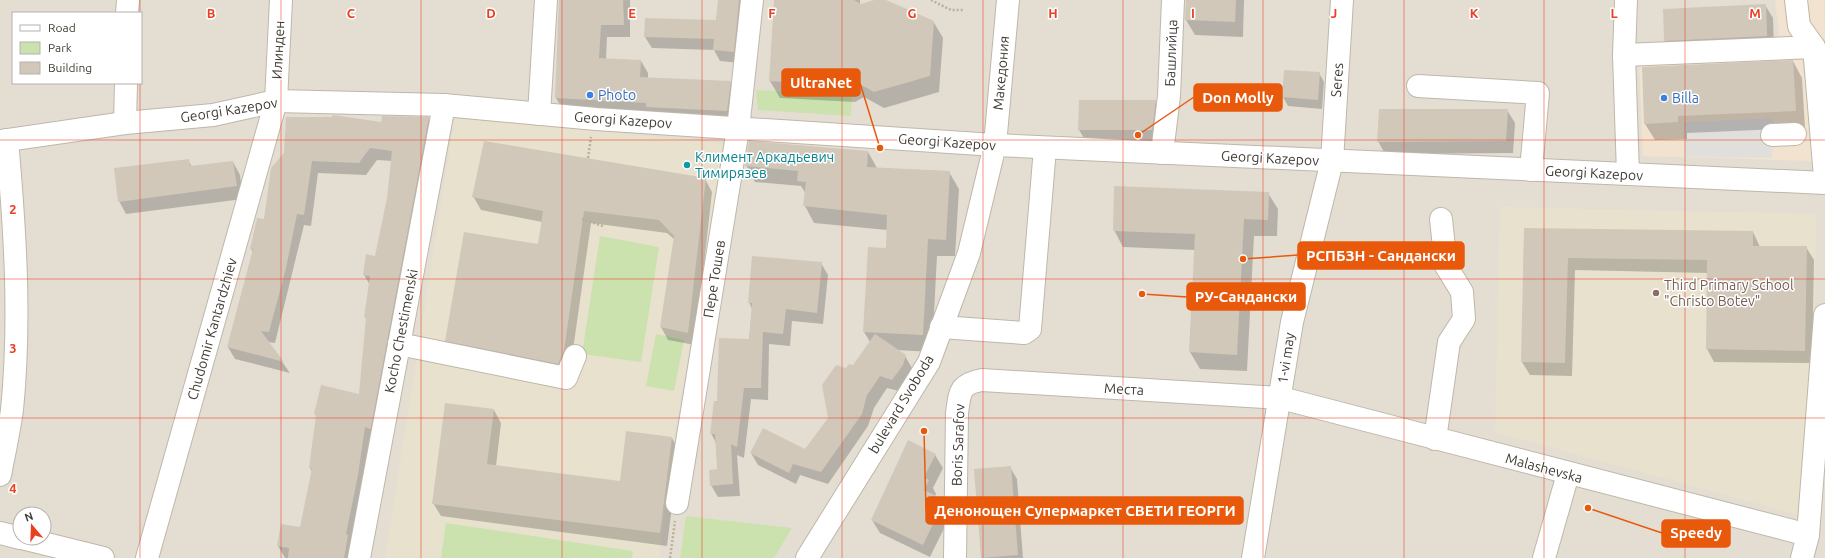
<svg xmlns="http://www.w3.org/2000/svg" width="1825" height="558" viewBox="0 0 1825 558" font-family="Ubuntu,sans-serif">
<rect width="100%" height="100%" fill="#f0ece3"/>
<path fill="#e4ded2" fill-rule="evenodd" d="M0,0h1825v558h-1825zM13,13h128v70h-128zM20,514h24v24h-24z"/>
<g fill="#f1e3cf">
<polygon points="1775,0 1824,0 1825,40 1780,42"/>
<polygon points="1801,52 1815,161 1643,156 1639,58"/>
</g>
<g fill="#e8e1ce">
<polygon points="455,116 724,144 672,448 659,558 385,558"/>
<polygon points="1500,207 1816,214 1814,372 1799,515 1495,432"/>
</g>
<g fill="#cbe2af">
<polygon points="756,90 852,95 851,116 758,110"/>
<polygon points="600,236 659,247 641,362 582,354"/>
<polygon points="656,334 684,340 674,391 646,386"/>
<polygon points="686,516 792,528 774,558 680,558"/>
<polygon points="446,523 633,551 632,558 441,558"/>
</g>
<polygon fill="#e1dfdc" points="1773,118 1772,158 1684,157 1684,122"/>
<g fill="#0003">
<polygon points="630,0 630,37 607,37 606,59 641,61 648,73 648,78 730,82 737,94 734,123 563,110 556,98 560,1"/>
<polygon points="719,0 755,0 740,63 720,61 714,50 652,48 645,37 716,21"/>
<polygon points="775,0 860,0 860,6 877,0 884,0 933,21 943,38 939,92 884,108 864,97 855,102 780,98 770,81"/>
<polygon points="1187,0 1244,0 1243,37 1195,35 1186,20"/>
<polygon points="1765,5 1773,18 1774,49 1673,54 1665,41"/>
<polygon points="1793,61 1802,78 1805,128 1687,133 1687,139 1655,140 1645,124"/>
<polygon points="1285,71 1319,73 1324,82 1322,109 1288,106 1283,97"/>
<polygon points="1155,101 1163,114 1159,143 1087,143 1079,130"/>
<polygon points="1507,110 1515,123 1513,153 1385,154 1378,141"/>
<polygon points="428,118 435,130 353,558 285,558 278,546 301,528 312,472 310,467 317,418 315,414 360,396 367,320 365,317 370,285 364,275 376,257 388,198 392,161 377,160 366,175 318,173 311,226 304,225 275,343 268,342 290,373 235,359 228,347 253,252 251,249 264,221 272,168 382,123"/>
<polygon points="868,152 877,168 949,172 959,189 955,256 937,256 932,352 896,350 905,356 912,368 909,377 899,391 887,388 874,408 868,426 828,484 800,475 796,484 758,465 751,453 805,450 829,418 847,369 854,366 870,342 864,332 887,249 887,230 814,223 805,206 806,194 801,186 755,182 746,165"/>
<polygon points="188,160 192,167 233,162 240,175 243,199 126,214 119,201"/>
<polygon points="705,179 712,192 695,345 668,340 661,327 675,240 667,233 591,223 571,364 566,376 453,353 446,340 539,245 542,222 481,210 473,196"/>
<polygon points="1268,193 1278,209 1277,236 1254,236 1247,371 1200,369 1190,352 1195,250 1123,247 1114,230"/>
<polygon points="1525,229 1753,232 1760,247 1806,247 1814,260 1812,363 1714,362 1707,349 1708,273 1575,270 1572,376 1530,375 1522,362"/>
<polygon points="821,263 828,275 823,324 792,321 790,346 769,344 768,400 751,399 744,458 737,455 740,496 718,497 711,485 718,470 716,443 711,433 718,402 749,340 752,309 749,302"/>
<polygon points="494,410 501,423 496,466 621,482 672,438 679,451 667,546 441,516 433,503"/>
<polygon points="935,455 943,468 933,488 936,494 935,496 943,500 950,516 930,557 880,533 872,520"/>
<polygon points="1010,467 1017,479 1023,558 982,558 975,470"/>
</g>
<g fill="#d1c8ba">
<polygon points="559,0 623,0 624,25 601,25 599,58 641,60 640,77 731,81 727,111 646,107 646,103 555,98"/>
<polygon points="718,0 739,0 734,52 713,50 714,39 644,37 645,18 716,20"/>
<polygon points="774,0 854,0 861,4 874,0 886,0 934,21 930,76 874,92 854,81 845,86 769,81"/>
<polygon points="1186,0 1236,0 1235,22 1185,20"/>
<polygon points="1766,4 1767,36 1664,41 1663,9"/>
<polygon points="1793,60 1796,111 1678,116 1678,122 1644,124 1642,67"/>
<polygon points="1284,70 1320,72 1318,100 1282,97"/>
<polygon points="1079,100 1156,100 1152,130 1078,130"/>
<polygon points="1379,109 1508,109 1506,141 1377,142"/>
<polygon points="333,115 381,122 382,116 429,117 371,427 370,429 365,427 358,475 346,534 348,535 344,558 288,558 289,548 277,546 281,524 300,527 312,468 309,468 316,415 314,414 321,385 359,394 366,317 364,317 370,276 363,275 366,254 375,256 387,198 392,151 370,148 359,163 312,161 304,215 297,214 286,268 269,332 261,331 284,362 227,347 253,249 250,249 257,218 264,219 271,168 284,153 286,117 332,117"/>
<polygon points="484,141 706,178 688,333 660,327 674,236 659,220 584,211 564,351 558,364 445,341 464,232 538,244 543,211 472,197"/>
<polygon points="749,141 868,151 867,167 950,171 946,240 928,239 923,335 863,332 868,247 886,248 887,215 803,206 806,182 797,181 798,171 745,166"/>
<polygon points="189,159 190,166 233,161 237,186 118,202 114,168"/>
<polygon points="1114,186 1269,192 1268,220 1244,219 1237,355 1189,352 1195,234 1113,231"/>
<polygon points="1524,228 1753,231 1753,246 1807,246 1805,351 1706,349 1707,260 1568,258 1565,363 1521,362"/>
<polygon points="752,256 822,262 817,313 786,309 783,334 763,332 761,388 744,388 737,447 731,444 733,484 710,486 709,470 717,469 715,434 710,434 714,401 717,401 719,338 749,339 752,303 748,303"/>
<polygon points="875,334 906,355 903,365 892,380 880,376 867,395 862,414 821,472 793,464 789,473 750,453 763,428 805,449 828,418 822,385 836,365 846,368 849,364 853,365"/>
<polygon points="445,403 494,409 487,464 620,481 626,431 672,437 660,533 432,504"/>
<polygon points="908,440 936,454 924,477 929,480 924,490 943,499 943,503 923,545 871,520"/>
<polygon points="1011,466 1018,555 981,558 974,469"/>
</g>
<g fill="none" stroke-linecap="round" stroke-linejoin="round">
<g stroke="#beb7aa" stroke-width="24">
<g id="minor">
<polyline points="1626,0 1624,55 1628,174"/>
<polyline points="1796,0 1799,26 1814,47 1825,177"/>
<polyline points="127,13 128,0"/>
<polyline points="1624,55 1814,47"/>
<polyline points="1418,86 1538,93 1531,170"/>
<polyline points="539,114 546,0"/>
<polyline points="125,123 126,83"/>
<polyline points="1772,135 1795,134"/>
<polyline points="0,141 125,123 213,115 276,101 444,105 596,119 995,145 1825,183"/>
<polyline points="1162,153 1169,96 1173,0"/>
<polyline points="941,327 1024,333 1030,329 1045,148"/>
<polyline points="399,344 566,378 575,356"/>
<polyline points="1435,439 1449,342 1464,319 1462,292 1446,266 1441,219"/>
<path d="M0,475c4,-21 9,-43 12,-65 9,-91 3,-180 -5,-270"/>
<polyline points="677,503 738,129 752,0"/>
<polyline points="0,533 20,538"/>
<polyline points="22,538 103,558"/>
<polyline points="147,558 276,101 281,0"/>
<polyline points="359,558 444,105"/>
<polyline points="807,558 929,362 969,253 995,145 1008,0"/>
<path d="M955,558l2,-145c3,-21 2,-29 25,-33l299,18 527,137"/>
<polyline points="1253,558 1292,322 1332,161 1342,0"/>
<polyline points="1544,558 1568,474"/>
<polyline points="1802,558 1808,535 1825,315"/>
</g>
</g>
<g stroke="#bbaf99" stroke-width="2.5" stroke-dasharray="2 2" stroke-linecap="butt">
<polyline points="931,0 951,10 963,10"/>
<polyline points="588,158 591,137"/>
<polyline points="582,219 603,226"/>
<polyline points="670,558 675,521"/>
</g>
<use href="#minor" stroke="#fff" stroke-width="22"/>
</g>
<path fill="none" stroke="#e94022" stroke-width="1" stroke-opacity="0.55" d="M140,0v13M281,0v558M421,0v558M562,0v558M702,0v558M842,0v558M983,0v558M1123,0v558M1263,0v558M1404,0v558M1544,0v558M1685,0v558M140,83v475M0,140h1825M0,279h1825M0,418h1825"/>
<g fill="#3f7fe0" stroke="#fff" stroke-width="1.5">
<circle cx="590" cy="95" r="4"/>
<circle cx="1664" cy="98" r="4"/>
</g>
<circle fill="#0f9aa8" stroke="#fff" stroke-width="1.5" cx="687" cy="165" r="4"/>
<circle fill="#8d6e63" stroke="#fff" stroke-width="1.5" cx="1656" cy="293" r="4"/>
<g text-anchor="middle" stroke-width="3" stroke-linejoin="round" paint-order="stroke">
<g font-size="14" fill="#413c34" stroke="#fff">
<text transform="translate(278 50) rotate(-87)" y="5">Илинден</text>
<text transform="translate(1171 53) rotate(-88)" y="5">Башлийца</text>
<text transform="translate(1001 73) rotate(-85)" y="5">Македония</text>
<text transform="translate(1337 80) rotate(-86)" y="5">Seres</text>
<text transform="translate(229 110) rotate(-9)" y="5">Georgi Kazepov</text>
<text transform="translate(623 120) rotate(4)" y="5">Georgi Kazepov</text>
<text transform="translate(947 142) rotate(4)" y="5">Georgi Kazepov</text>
<text transform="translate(1270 158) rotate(3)" y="5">Georgi Kazepov</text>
<text transform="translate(1594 173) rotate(3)" y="5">Georgi Kazepov</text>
<text transform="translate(714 279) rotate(-81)" y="5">Пере Тошев</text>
<text transform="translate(212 329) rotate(-74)" y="5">Chudomir Kantardzhiev</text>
<text transform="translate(401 331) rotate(-79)" y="5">Kocho Chestimenski</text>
<text transform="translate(1286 358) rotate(-82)" y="5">1-vi may</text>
<text transform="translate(1124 389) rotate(3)" y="5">Места</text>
<text transform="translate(901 404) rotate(-59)" y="5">bulevard Svoboda</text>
<text transform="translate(958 445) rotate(-88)" y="5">Boris Sarafov</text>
<text transform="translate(1544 468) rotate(15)" y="5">Malashevska</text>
</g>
<g font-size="14" fill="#366cbe" stroke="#fff" text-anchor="start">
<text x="598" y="100">Photo</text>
<text x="1672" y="103">Billa</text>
</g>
<g font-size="14" fill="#0d838f" stroke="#fff" text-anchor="start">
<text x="695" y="162">Климент Аркадьевич<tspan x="695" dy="16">Тимирязев</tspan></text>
</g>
<g font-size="14" fill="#785e54" stroke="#fff" text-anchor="start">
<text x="1664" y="290">Third Primary School<tspan x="1664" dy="16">"Christo Botev"</tspan></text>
</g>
</g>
<g font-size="13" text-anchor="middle" font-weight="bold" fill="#e94022" stroke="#fff" stroke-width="3" stroke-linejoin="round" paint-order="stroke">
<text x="211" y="18">B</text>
<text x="351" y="18">C</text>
<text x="491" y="18">D</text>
<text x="632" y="18">E</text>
<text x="772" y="18">F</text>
<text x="912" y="18">G</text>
<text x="1053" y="18">H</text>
<text x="1193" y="18">I</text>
<text x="1334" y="18">J</text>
<text x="1474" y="18">K</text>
<text x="1614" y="18">L</text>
<text x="1755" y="18">M</text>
<text x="13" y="214">2</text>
<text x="13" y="353">3</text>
<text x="13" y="493">4</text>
</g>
<path fill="none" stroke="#e8590c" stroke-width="1.5" d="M880 148L860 83M1138 135L1194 97M1243 259L1298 255M1142 294L1187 297M924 431L926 511M1588 508L1662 533"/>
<g fill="#e8590c" stroke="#fff" stroke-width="1.5">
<circle cx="880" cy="148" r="4"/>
<circle cx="1138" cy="135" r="4"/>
<circle cx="1243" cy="259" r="4"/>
<circle cx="1142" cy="294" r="4"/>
<circle cx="924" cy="431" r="4"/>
<circle cx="1588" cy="508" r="4"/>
</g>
<g fill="#e8590c" stroke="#e8590c" stroke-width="1.5">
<rect x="782" y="69" width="78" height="27" rx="4"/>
<rect x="1194" y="84" width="88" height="27" rx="4"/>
<rect x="1298" y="242" width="166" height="27" rx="4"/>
<rect x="1187" y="283" width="118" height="27" rx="4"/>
<rect x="926" y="497" width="317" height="27" rx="4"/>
<rect x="1662" y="520" width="68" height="27" rx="4"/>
</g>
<g font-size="15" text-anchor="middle" font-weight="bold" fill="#fff">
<text x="821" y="88">UltraNet</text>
<text x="1238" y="103">Don Molly</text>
<text x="1381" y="261">РСПБЗН - Сандански</text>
<text x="1246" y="302">РУ-Сандански</text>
<text x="1085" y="516">Денонощен Супермаркет СВЕТИ ГЕОРГИ</text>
<text x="1696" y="538">Speedy</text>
</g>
<rect x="12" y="12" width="130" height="72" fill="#ffffff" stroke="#b3b1ae"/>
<rect x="20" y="25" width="20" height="6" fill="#ffffff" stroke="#b3b1ae"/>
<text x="48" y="32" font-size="12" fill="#413c34">Road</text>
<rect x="20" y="42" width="20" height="12" fill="#cbe2af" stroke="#b3b1ae"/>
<text x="48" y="52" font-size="12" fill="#413c34">Park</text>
<rect x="20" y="62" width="20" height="12" fill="#d1c8ba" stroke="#b3b1ae"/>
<text x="48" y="72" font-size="12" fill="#413c34">Building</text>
<g transform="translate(32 526) rotate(341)"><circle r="19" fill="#ffffff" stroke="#b3b1ae"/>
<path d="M0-3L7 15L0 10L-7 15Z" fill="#e94022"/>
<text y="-6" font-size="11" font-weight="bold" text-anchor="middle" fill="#413c34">N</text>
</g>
</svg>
